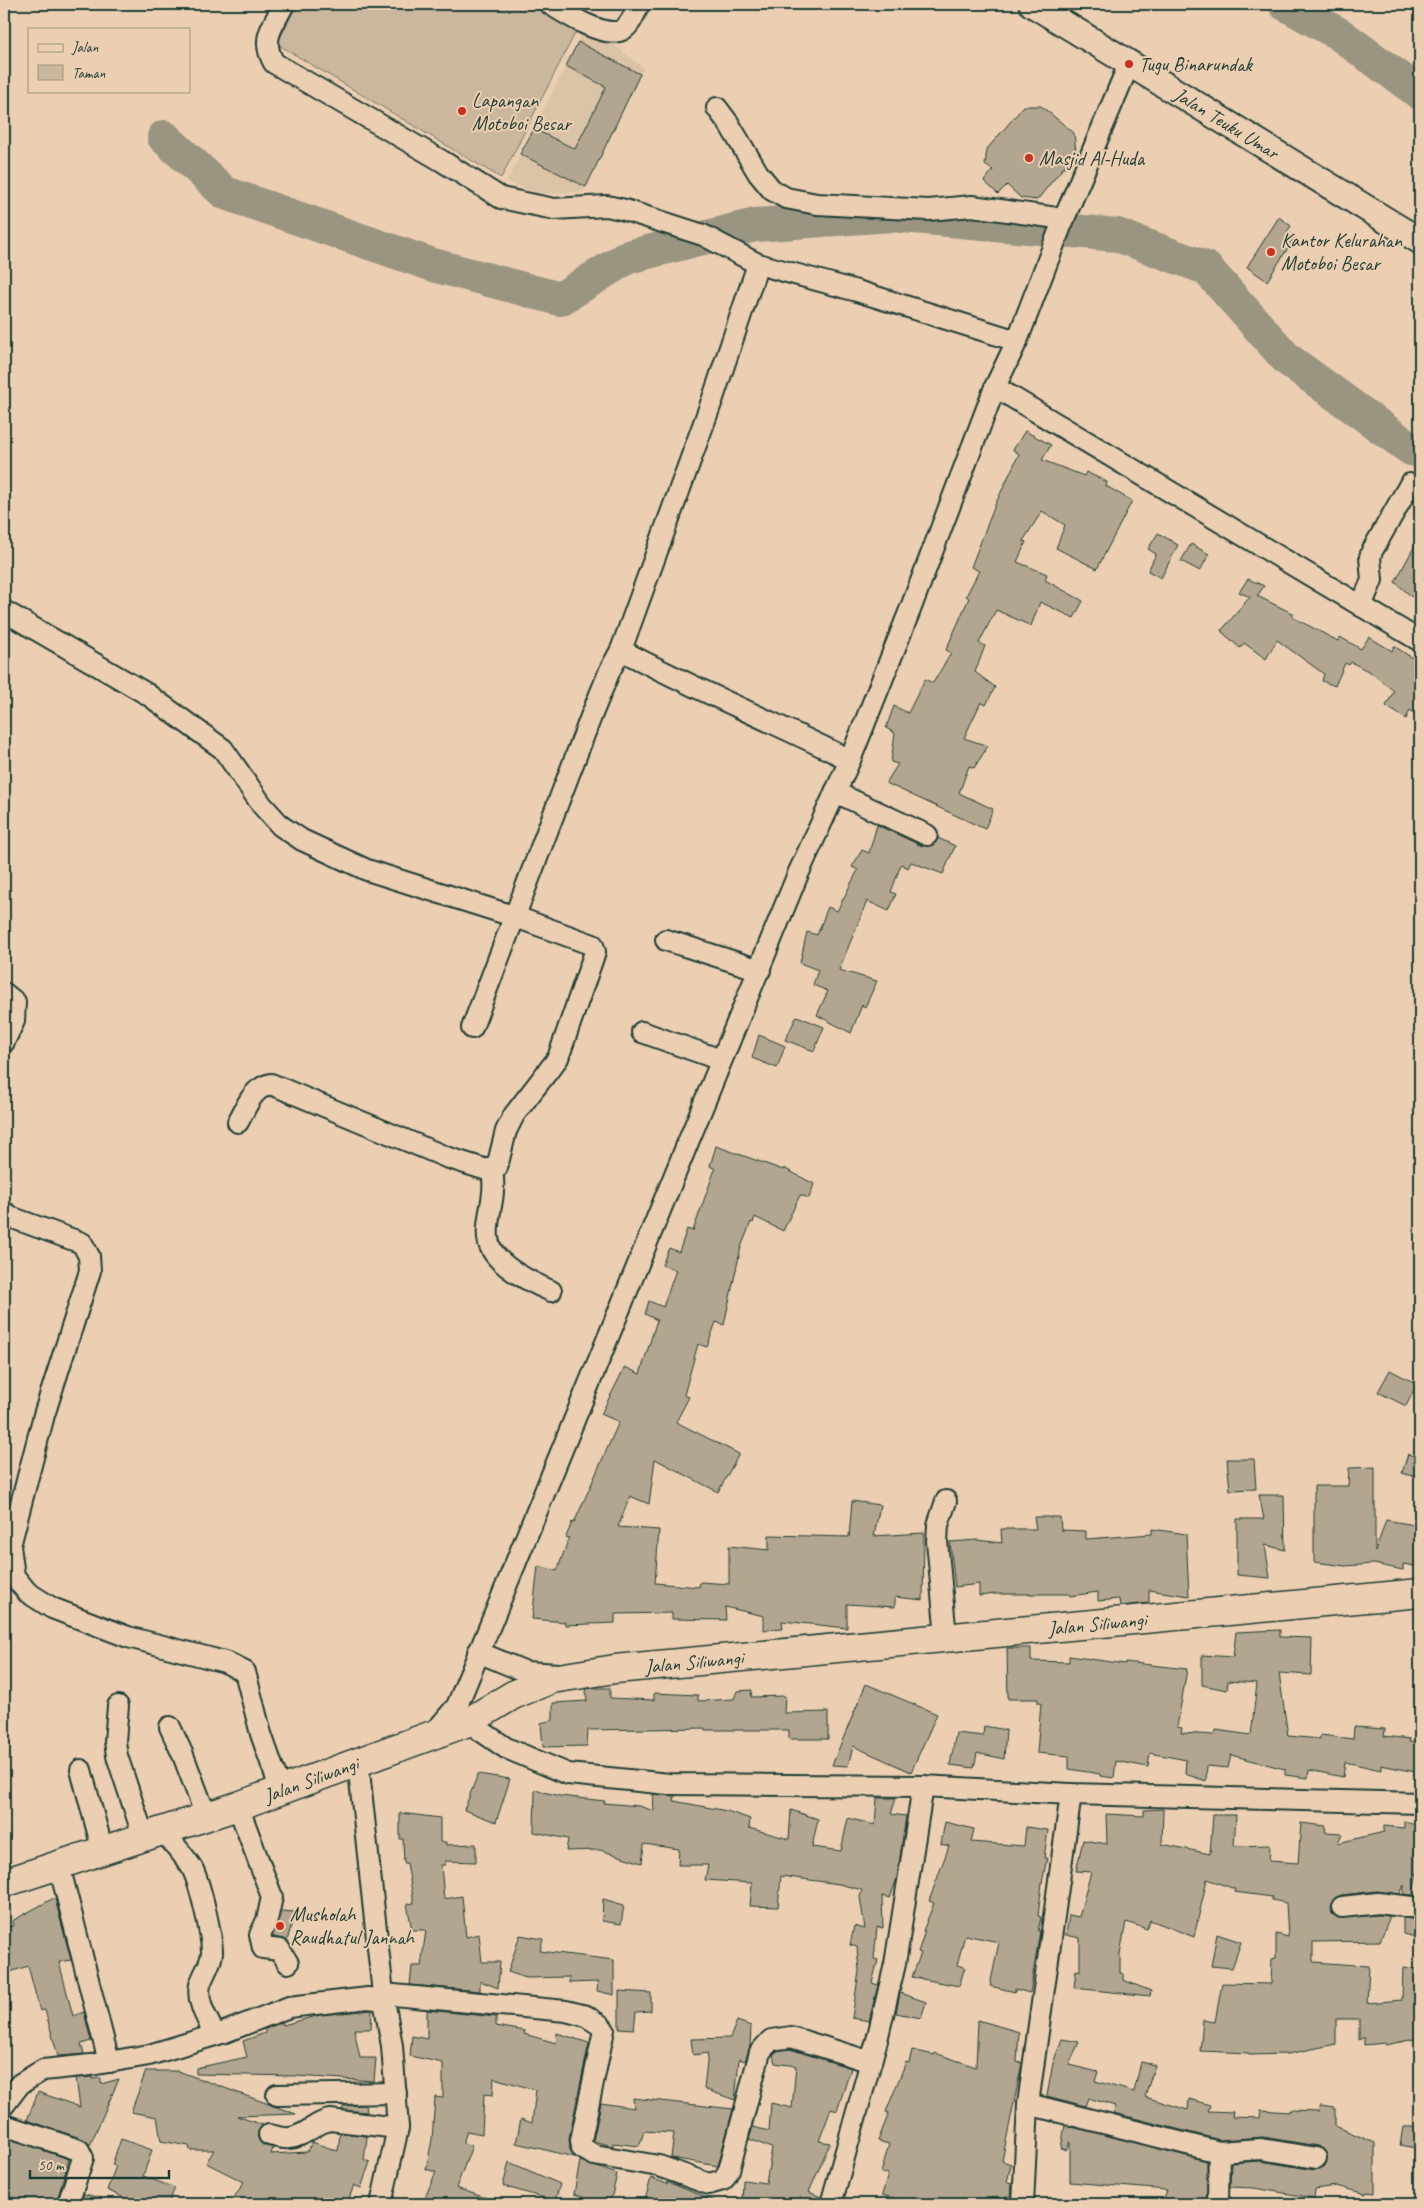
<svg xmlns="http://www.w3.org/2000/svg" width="1424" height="2208" viewBox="0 0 1424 2208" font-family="Caveat,sans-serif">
<rect width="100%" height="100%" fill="#eccfb3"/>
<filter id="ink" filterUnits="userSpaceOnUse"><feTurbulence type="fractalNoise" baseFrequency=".02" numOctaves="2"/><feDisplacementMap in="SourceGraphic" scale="10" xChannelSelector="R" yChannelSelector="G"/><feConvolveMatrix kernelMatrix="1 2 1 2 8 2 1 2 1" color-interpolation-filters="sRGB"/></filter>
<g filter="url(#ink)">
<polygon fill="#dbc3a8" points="587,24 644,68 584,191 539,195 507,181"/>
<polygon fill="#cab79e" stroke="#747a69" points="297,4 569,4 585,14 501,178 277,44"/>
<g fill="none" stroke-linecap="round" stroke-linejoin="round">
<g stroke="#9a9581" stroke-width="34">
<polyline points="1285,4 1339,34 1420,93"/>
<polyline points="164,137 225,193 433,265 560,299 628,257 755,225 891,215 1117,235 1206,268 1287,359 1411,449 1420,451"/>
</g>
</g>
<g fill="#b3a690" stroke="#1f3d34">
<polygon points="578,42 640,74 586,187 520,154 534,129 575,149 606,87 566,66"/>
<polygon points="1024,106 1041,106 1074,133 1076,152 1037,200 1021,198 1007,185 998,194 984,181 993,170 985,165 987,149"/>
<polygon points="1279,217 1291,226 1287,232 1295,237 1267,281 1247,267"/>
<polygon points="1025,431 1051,445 1042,460 1084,476 1086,472 1107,482 1106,486 1132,501 1097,569 1056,548 1065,525 1042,511 1023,541 1026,542 1017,562 1047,574 1045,580 1083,601 1074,618 1040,602 1031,626 996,610 979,643 985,646 975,672 995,687 986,705 981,702 964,738 988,746 974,768 969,766 959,793 993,809 985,829 886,783 898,764 891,762 895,733 886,728 894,706 908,713 925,679 933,683 951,653 946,650 969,598 966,596 979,571 971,567 995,505 1019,454 1013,450"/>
<polygon points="1158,533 1178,545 1161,578 1148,571 1156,554 1148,549"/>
<polygon points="1420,536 1420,604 1395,582"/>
<polygon points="1191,544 1209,554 1200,571 1181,561"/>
<polygon points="1248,579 1264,586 1257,596 1294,614 1292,617 1338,641 1340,637 1361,649 1369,637 1392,651 1394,646 1420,663 1420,717 1410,710 1406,719 1386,706 1394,691 1370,672 1351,662 1349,665 1345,663 1335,686 1322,681 1324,674 1277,640 1266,659 1244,643 1240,648 1221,631 1250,597 1239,592"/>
<polygon points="877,825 922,846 933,845 938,838 955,846 943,874 911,862 908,868 901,864 891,892 896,894 889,911 867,901 839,970 877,981 865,1007 862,1005 851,1033 817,1015 828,991 813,985 818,970 800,963 807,932 817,935 828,907 837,911 858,870 852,867 862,850 869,853"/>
<polygon points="797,1016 824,1027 814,1051 785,1040"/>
<polygon points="759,1035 785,1046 777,1068 752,1058"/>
<polygon points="716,1146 783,1170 784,1168 814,1184 809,1198 800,1195 783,1231 755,1217 753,1223 751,1222 741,1247 724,1325 716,1322 707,1347 698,1344 684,1395 689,1397 676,1422 739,1454 718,1492 655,1459 649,1504 630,1496 618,1527 659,1530 655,1583 699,1587 700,1582 729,1584 729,1546 769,1550 769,1535 849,1537 852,1501 880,1505 874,1536 924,1533 923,1600 895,1597 895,1607 847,1604 847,1628 782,1621 783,1629 764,1630 764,1616 725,1607 726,1620 672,1619 672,1613 615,1614 615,1623 565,1625 565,1622 532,1619 538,1566 557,1571 569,1538 566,1537 572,1522 574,1523 619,1422 601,1414 625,1367 640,1374 657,1320 645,1314 649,1301 663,1307 676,1270 662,1265 669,1248 679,1252 687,1229 693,1231 715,1169 710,1166"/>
<polygon points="1390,1370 1417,1384 1406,1406 1378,1392"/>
<polygon points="1408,1454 1420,1458 1420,1478 1402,1473"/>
<polygon points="1227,1459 1254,1459 1256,1489 1230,1490"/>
<polygon points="1375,1467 1375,1552 1386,1520 1420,1526 1420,1567 1403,1564 1403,1570 1374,1564 1345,1566 1314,1562 1314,1486 1348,1486 1349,1468"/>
<polygon points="1259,1495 1284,1495 1285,1550 1265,1545 1270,1578 1237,1575 1237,1519 1264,1519"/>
<polygon points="1034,1517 1060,1517 1061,1530 1086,1531 1086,1539 1152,1534 1152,1529 1186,1534 1189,1596 1149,1590 1149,1603 1120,1606 1119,1599 1098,1601 1098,1592 1070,1596 1069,1594 995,1594 979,1596 979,1584 955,1587 950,1542 977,1540 1002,1543 1001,1529 1036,1529"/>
<polygon points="1280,1630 1280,1637 1312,1638 1311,1675 1279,1673 1288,1736 1320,1739 1320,1735 1353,1739 1354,1727 1385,1729 1384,1736 1410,1739 1409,1742 1420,1743 1420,1773 1381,1765 1381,1770 1345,1762 1343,1777 1309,1770 1308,1778 1285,1775 1285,1769 1231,1755 1228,1768 1207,1766 1206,1781 1185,1774 1186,1760 1150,1753 1148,1767 1116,1761 1114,1778 1100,1776 1100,1774 1069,1769 1069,1756 1037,1753 1041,1703 1038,1703 1038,1699 1008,1699 1007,1648 1031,1648 1031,1661 1069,1662 1069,1656 1125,1664 1125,1662 1187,1669 1177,1727 1182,1728 1181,1733 1215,1735 1216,1730 1251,1735 1257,1683 1228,1681 1227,1690 1202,1685 1202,1655 1233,1657 1236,1632"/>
<polygon points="866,1684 937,1714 911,1772 853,1746 848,1766 832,1765"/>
<polygon points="594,1688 610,1688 610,1698 654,1700 654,1693 698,1695 698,1701 734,1699 737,1691 752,1690 751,1697 785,1696 784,1713 828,1712 828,1739 789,1739 789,1730 705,1730 705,1728 588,1730 587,1746 543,1747 541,1723 553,1720 553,1703 587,1701 586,1689"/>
<polygon points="984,1726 1006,1730 1004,1759 977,1753 974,1768 950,1765 956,1733 983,1736"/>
<polygon points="478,1774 510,1779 496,1822 464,1810"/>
<polygon points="535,1790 560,1796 605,1801 604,1803 639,1806 654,1811 653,1794 675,1796 674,1801 727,1811 750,1819 749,1828 789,1839 791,1810 818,1819 812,1847 841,1851 848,1818 875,1825 877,1798 896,1798 891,1814 906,1816 897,1878 890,1898 882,1896 883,1928 877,1927 874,1959 878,1960 872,1983 878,1985 869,2021 852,2018 859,1971 857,1947 850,1945 854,1926 865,1929 860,1897 862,1890 839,1884 781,1876 778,1907 750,1906 752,1883 705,1880 708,1865 678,1865 679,1849 644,1844 642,1863 600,1850 566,1851 568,1839 534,1832"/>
<polygon points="1163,1809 1162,1844 1210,1854 1213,1815 1236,1815 1234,1846 1270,1845 1269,1861 1298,1863 1301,1823 1326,1826 1325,1832 1342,1833 1338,1843 1384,1832 1384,1826 1404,1828 1404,1821 1420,1825 1420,1854 1413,1895 1404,1894 1404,1885 1400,1894 1377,1891 1341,1895 1331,1903 1332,1914 1338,1918 1378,1915 1390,1916 1380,1941 1313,1942 1313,1962 1369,1966 1367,2003 1402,2000 1403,1968 1420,1969 1420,2038 1385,2045 1385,2043 1364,2045 1364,2037 1359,2040 1359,2019 1336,2019 1336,2044 1288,2054 1249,2055 1249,2053 1200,2051 1203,2020 1215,2022 1222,1983 1271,1984 1272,1959 1276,1958 1276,1934 1288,1937 1286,1903 1272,1900 1272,1897 1234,1892 1235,1889 1207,1879 1194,1937 1150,1920 1147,1929 1126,1922 1120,1954 1120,1973 1123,1973 1123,1980 1151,1991 1150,1996 1074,1988 1076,1970 1080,1971 1080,1938 1066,1935 1069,1915 1079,1917 1091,1872 1076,1871 1083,1840 1107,1844 1106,1814 1144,1816 1144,1810"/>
<polygon points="400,1813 440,1818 440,1842 446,1842 446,1845 476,1844 476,1862 445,1861 445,1865 441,1865 444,1899 462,1896 466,1937 479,1934 482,1962 500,1962 498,1988 480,1981 480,1991 410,1985 412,1966 421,1966 426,1930 412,1930 407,1904 414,1903 407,1863 404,1863 403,1839 400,1839"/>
<polygon points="945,1822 974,1829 971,1842 1024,1846 1026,1827 1048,1830 1044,1858 1047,1858 1042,1883 1038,1916 1041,1917 1038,1931 1040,1931 1030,1993 1015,1989 1015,1992 990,1986 999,1942 965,1935 957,1965 965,1967 959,1986 912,1977 921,1953 918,1952 925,1931 923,1931 934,1903 929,1901 949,1846 941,1844"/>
<polygon points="52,1899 55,1899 71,1960 59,1962 73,2016 84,2012 91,2041 81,2044 84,2054 58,2056 45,2010 40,2011 28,1966 4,1974 4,1928 13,1926 12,1921"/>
<polygon points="603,1899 624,1905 621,1924 602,1921"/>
<polygon points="281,1911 295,1912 287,1941 272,1936"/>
<polygon points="1403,1918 1420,1920 1420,1938 1403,1934"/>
<polygon points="1217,1934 1241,1942 1232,1968 1211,1966"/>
<polygon points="520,1935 543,1939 540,1951 614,1960 614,1995 597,1991 598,1982 569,1983 569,1977 526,1978 508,1972"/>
<polygon points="619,1991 651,1993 651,2011 636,2012 634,2029 619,2028"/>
<polygon points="900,1993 926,2002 921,2018 896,2013"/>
<polygon points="372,2010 371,2029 354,2029 360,2058 376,2058 374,2081 297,2076 196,2074 196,2068 247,2057 243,2041 265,2033 265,2029 282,2022 283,2025 320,2015"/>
<polygon points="427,2010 496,2017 496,2026 525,2031 524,2034 556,2043 557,2033 589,2043 569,2138 570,2150 575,2157 516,2143 521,2119 532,2123 536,2090 494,2078 493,2095 484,2094 482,2134 467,2131 463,2143 472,2146 456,2188 498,2202 498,2204 444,2204 424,2200 436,2172 426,2169 432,2140 435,2097 443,2098 443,2063 410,2056 412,2036 427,2039"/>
<polygon points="978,2020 1019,2032 1017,2062 1022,2063 1002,2161 1011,2164 1007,2182 1012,2183 1011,2198 1006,2197 1004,2204 940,2204 927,2201 905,2201 882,2195 888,2174 881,2173 889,2144 878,2141 889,2113 886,2112 906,2062 909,2063 912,2050 934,2055 935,2053 976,2067"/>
<polygon points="737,2021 751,2026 750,2046 745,2061 739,2059 735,2100 704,2089 708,2053 693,2055 691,2039 730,2038"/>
<polygon points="1062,2039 1079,2042 1069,2065 1098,2072 1095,2081 1134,2092 1141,2062 1155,2065 1145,2097 1188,2110 1189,2099 1210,2105 1208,2111 1233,2112 1232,2117 1260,2118 1261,2110 1289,2112 1289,2110 1319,2111 1320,2106 1335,2108 1335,2126 1375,2143 1375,2193 1366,2192 1366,2194 1336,2186 1315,2189 1314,2198 1254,2188 1230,2187 1231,2163 1260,2161 1315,2170 1325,2166 1327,2154 1318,2146 1263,2137 1220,2140 1114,2113 1115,2106 1088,2098 1085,2106 1047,2096 1053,2063"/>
<polygon points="790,2049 851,2068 837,2111 831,2109 819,2141 830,2143 809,2192 821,2197 819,2204 742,2204 743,2180 766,2183 772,2148 749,2139 753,2127 769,2131 771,2103 792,2108 796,2066 775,2063 773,2055 777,2051"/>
<polygon points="146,2071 178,2071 296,2114 237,2116 263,2125 258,2132 258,2138 262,2144 273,2148 271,2154 307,2152 312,2142 338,2151 340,2133 367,2136 364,2160 370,2162 361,2188 354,2185 347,2204 230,2204 244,2182 206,2163 214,2150 190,2150 189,2146 161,2141 157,2117 131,2112"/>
<polygon points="92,2077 92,2079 101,2078 101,2084 119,2079 90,2145 83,2139 27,2120 38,2092 80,2107 76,2078"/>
<polygon points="633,2098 733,2109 718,2166 671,2158 674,2133 644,2131 639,2146 613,2143 613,2146 593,2141 601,2103 634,2108"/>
<polygon points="366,2105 367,2112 343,2110 343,2106"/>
<polygon points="1065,2125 1207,2161 1207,2204 1162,2204 1167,2190 1070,2182 1070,2141 1067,2150 1061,2148"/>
<polygon points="1403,2127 1420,2127 1420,2149 1400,2145"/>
<polygon points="4,2137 69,2159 56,2204 4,2204"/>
<polygon points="121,2139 152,2150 143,2176 175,2188 168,2204 137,2204 107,2190 116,2166 112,2165"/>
<polygon points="580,2161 617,2174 610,2204 592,2204 593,2201 574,2194"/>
<polygon points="509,2162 560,2184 555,2201 503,2186"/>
<polygon points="651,2178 667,2184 667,2182 723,2204 644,2204"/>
<polygon points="84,2194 101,2198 101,2204 80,2204"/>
</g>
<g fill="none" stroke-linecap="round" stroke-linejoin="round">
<g stroke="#1f3d34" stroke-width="24">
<g id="minor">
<path d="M284,4c-11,22 -24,35 -10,59l168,98 59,37 53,11 53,-3 18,4 78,25 55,29 99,27 160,50"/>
<path d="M550,4c14,9 55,35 72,26 9,-5 13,-17 17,-26"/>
<polyline points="717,108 729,124 758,173 772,190 786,198 817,204 929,210 972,206 1064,219"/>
<path d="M758,264l-45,134 -92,252c75,40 153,72 229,110"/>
<polyline points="995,387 1420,641"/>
<polyline points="1361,606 1372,580 1370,557 1372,551 1410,484"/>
<path d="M4,611l143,83 76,55 39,56 19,21 21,14 65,30 146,46 80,29 2,7 -37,106 -44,57 -8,16 -9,36 -10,3 -41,-13 -175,-73c-19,4 -24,22 -33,38"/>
<polyline points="835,792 927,835"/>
<polyline points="666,940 760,970"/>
<polyline points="4,993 15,1002 14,1021 4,1042"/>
<polyline points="472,1028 592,714 610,670 621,650"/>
<polyline points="642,1032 721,1060"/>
<path d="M492,1168c1,8 2,16 1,24 -1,15 -7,30 -5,46 2,25 42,44 63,53"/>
<polyline points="4,1212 13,1218 82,1243 89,1256 90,1271 44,1415 10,1546 14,1576 27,1592 52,1608 128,1637 225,1662 245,1672 261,1734 281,1791"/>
<polyline points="946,1501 938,1525 937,1541 946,1637"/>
<polyline points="478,1652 526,1672 559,1674"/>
<polyline points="118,1706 115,1741 117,1756 144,1838"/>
<polyline points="468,1722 506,1748 568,1774 669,1784 923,1786 1071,1794 1420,1803"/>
<polyline points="170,1727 183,1755 206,1816"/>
<polyline points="434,1733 457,1706 798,874 850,760 910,610 995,387 1017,341 1061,226 1129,64"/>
<polyline points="358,1762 383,1994 392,2046 398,2128 381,2204"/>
<polyline points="81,1770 103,1851"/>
<polyline points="238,1806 272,1897 267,1920 260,1935 263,1948 280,1950 288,1963"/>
<path d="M164,1831c8,12 21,25 28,37 8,15 20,67 20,85 -1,12 -9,21 -12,32 -4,17 8,35 15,50"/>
<polyline points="59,1865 109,2062"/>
<polyline points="1342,1907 1378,1903 1420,1908"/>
<polyline points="383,1994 566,2011 586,2016 600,2025 604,2030 581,2140 582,2148 594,2155 659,2166 709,2184 723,2180 729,2170 760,2052 771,2040 791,2037 871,2062"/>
<polyline points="277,2095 396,2093"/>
<polyline points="1028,2104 1219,2152 1218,2200 1221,2204"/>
<polyline points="4,2105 20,2084 43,2070 91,2065 149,2055 225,2032 289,2007 368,1998 385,2000"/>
<polyline points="4,2125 79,2150 83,2158 68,2204"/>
<path d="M269,2135c6,1 14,4 20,3 16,-1 26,-16 41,-18l68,8"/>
<polyline points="1219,2152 1261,2149 1316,2158"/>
<polyline points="831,2204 877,2040 895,1964 923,1786"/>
<polyline points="1023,2204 1028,2104 1071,1794"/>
</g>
</g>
<g stroke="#1f3d34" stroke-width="29">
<g id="tertiary">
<path id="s1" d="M1032,4l388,237"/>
</g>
</g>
<g stroke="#1f3d34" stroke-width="31">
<g id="secondary">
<path id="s2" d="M4,1883l234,-77 230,-84 45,-27 39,-16 63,-10 805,-76"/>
</g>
</g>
<use href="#minor" stroke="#eccfb3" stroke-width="20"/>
<use href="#tertiary" stroke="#eccfb3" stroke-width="25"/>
<use href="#secondary" stroke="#eccfb3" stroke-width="28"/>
</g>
</g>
<g fill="#c8321e" stroke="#eccfb3" stroke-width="2">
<circle cx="1129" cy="64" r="5"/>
<circle cx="462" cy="111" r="5"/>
<circle cx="1029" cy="158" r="5"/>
<circle cx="1271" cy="252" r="5"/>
<circle cx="280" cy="1926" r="5"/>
</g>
<g text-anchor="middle" stroke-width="4" stroke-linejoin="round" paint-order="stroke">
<g font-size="20" fill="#1f3d34" stroke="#eccfb3" text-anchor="start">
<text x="1139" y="71">Tugu Binarundak</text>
<text x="472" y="107">Lapangan<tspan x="472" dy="23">Motoboi Besar</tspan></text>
<text x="1039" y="165">Masjid Al-Huda</text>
<text x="1281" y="247">Kantor Kelurahan<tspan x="1281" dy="23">Motoboi Besar</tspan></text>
<text x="290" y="1921">Musholah<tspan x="290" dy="23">Raudhatul Jannah</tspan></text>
</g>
<g font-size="20" fill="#1f3d34" stroke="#eccfb3">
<text dy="7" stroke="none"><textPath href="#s1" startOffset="228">Jalan Teuku Umar</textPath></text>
<text dy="7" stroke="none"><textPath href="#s2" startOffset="1134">Jalan Siliwangi</textPath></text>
<text dy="7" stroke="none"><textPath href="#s2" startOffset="729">Jalan Siliwangi</textPath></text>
<text dy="7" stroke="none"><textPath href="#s2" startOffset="324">Jalan Siliwangi</textPath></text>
</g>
</g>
<rect width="1424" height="2208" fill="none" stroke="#eccfb3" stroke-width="20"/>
<rect x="10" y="10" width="1404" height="2188" fill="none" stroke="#1f3d34" stroke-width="2" filter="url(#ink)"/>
<rect x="28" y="28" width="162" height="65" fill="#eccfb3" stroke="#9a9580"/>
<rect x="38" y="44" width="25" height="8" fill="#eccfb3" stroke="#9a9580"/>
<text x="72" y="52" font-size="15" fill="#1f3d34">Jalan</text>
<rect x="38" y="65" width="25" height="15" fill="#cab79e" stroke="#9a9580"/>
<text x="72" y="78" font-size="15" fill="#1f3d34">Taman</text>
<path d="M30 2170v8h139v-8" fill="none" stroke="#1f3d34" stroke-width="2.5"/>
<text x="38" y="2170" font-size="15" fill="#1f3d34" stroke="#eccfb3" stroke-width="4" paint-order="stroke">50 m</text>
</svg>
